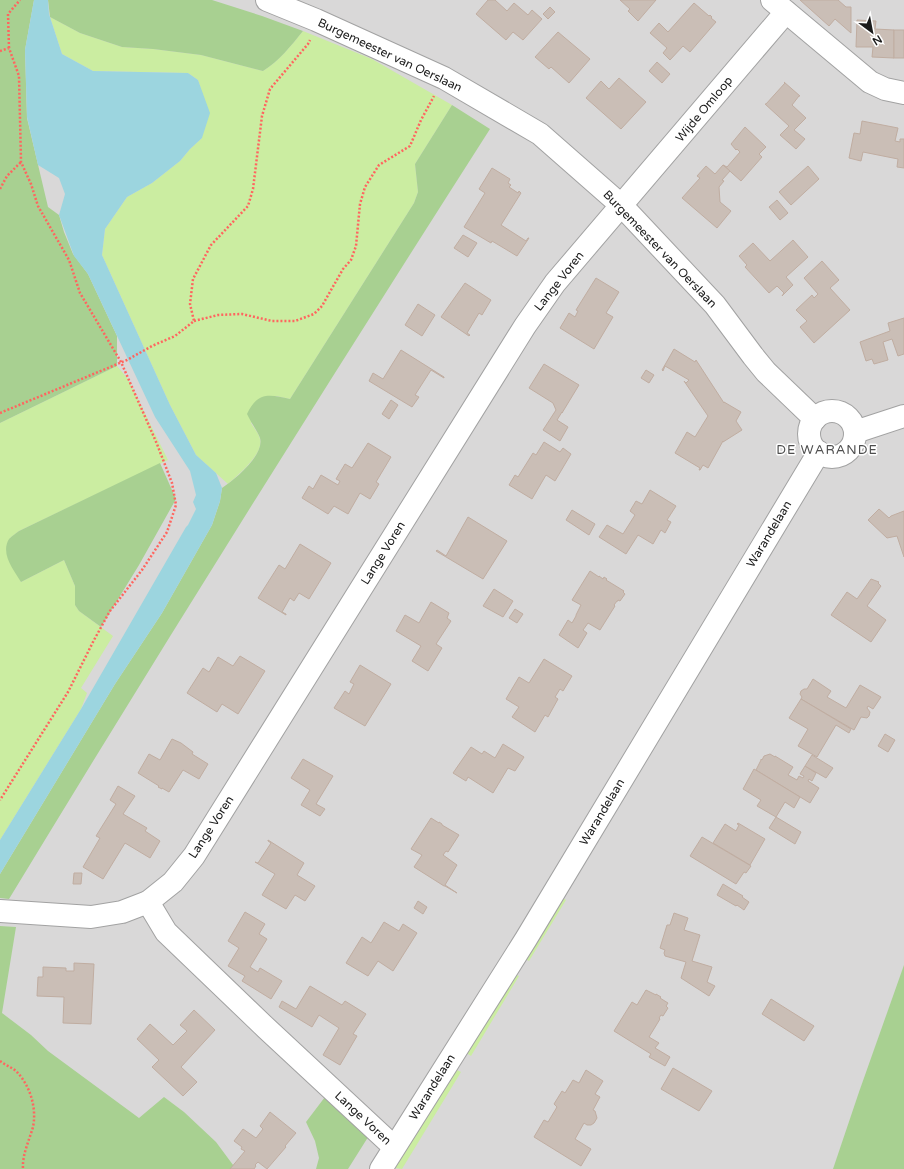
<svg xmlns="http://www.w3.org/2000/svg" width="904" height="1169" viewBox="0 0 904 1169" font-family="'Varela Round',sans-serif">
<rect width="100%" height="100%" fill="#eee8e0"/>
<rect fill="#d9d8d8" x="0" y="0" width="904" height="1169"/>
<g fill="#cbeda1">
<path d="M50,17l30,16 42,14 31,2 48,6 62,16c16,-10 28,-25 40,-40l69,28 80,46 -37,59 3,28 -4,11 -124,196 -14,-3 -25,27c3,5 8,11 9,16 4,15 -22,36 -32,45l-32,-29 -26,-50 -68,-150 3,-26 22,-32 25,-14 28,-22 10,-12 12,-11 -1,-49 -3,-9 -10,-7 -95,-2 -31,-17z"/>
<polygon points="117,366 128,379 168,460 19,531 10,538 21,582 64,560 75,586 75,605 79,611 113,636 81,688 87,693 81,709 0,840 0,423"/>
<polygon points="560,896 566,900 529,961 522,957"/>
<polygon points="512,973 519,976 471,1056 465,1052"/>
<polygon points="455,1069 461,1072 402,1169 395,1168 394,1164"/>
</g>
<g fill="#a8d091">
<polygon points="0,0 34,0 25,50 27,118 48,207 59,215 64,232 73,254 88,274 117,336 117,366 0,423"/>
<path d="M48,0h164l50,16 41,15c-12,15 -24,30 -40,40l-62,-16 -48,-6 -31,-2 -42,-14 -30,-16z"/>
<path d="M452,105l38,24c-163,255 -324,511 -481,770l-9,-1v-24l115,-190 47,-71 50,-88 8,-24 2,-13c12,-8 43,-33 38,-50 -2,-6 -10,-17 -13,-24 10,-22 22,-20 43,-15l124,-196 4,-11 -3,-28z"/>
<path d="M160,463l16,36 -37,66 -38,62 -22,-16 -4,-6v-19l-11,-26 -43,22c-7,-12 -21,-28 -12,-43 3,-3 7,-6 10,-8z"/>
<polygon points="0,926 16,927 2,1013 31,1035 48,1051 139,1118 164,1097 184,1112 216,1142 236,1169 0,1169"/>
<polygon points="904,965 904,1169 833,1169 859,1092"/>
<polygon points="328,1093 370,1134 348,1169 316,1169 319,1158 315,1141 306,1122"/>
</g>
<polygon fill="#9cd5df" points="34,0 48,0 49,14 62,54 93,71 188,73 198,80 210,113 202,138 190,149 180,161 152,183 127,197 105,229 102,255 170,405 196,455 216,473 222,488 220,501 212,525 162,613 115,684 0,874 0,840 81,709 186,527 188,525 196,509 193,502 196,495 190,471 155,417 88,274 74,256 59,215 65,194 59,178 38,165 27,117 25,50"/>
<g fill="#cabeb6" stroke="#c0ada1">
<polygon points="488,0 495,0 507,11 514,3 528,15 532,10 542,19 523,40 513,32 506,40 476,14"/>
<polygon points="620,0 656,0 638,21 628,11 630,9"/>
<polygon points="800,0 838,0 846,7 851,7 851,33 835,19 829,26"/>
<polygon points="694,3 709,16 710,15 712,17 711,18 716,22 690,52 683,46 670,60 663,53 667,48 650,33 659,23 668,32"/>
<polygon points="550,7 555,12 548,19 543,14"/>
<polygon points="857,20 876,21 875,29 894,30 894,58 872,57 873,47 856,47"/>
<rect x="894" y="30" width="10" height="28"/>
<polygon points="558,32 590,59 569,83 551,67 549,69 535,57"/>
<polygon points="657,62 670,74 662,83 649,71"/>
<polygon points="619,78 646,102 621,129 586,98 601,81 609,89"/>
<polygon points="784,82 800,96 799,96 792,105 806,118 794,130 805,139 796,149 780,135 789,126 765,104 766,104 785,83"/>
<polygon points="862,121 898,128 895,141 900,142 900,139 904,139 904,168 897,167 898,159 863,152 861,161 849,158 854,133 860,134"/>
<polygon points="745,127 766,147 759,154 762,157 741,181 723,165 727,167 740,152 737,149 736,150 731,144"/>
<polygon points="723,165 730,171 722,180 724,181 719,187 720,202 731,211 717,228 682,198 700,178 697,176 706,166 715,174"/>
<polygon points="808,166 819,179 791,205 779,192"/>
<polygon points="492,168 510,179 508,183 511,185 509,187 518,193 519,191 521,193 501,225 526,241 528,238 529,238 517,256 492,241 491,243 464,227 485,193 479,189"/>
<polygon points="777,200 788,213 780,220 769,207"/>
<polygon points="463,235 477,243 468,257 454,248"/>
<polygon points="793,240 808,257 786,277 793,285 782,296 784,293 777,286 769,293 745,267 747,265 739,256 753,243 770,261"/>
<polygon points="822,261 839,280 830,288 850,310 814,343 800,327 807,321 796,310 812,295 814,298 818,294 804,278"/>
<polygon points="596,278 619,292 606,313 613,317 594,349 560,328 569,313 575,317 578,311 576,310"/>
<polygon points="465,283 491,300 482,315 479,313 467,333 470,335 469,336 441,317"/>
<polygon points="418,304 435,315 422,336 405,325"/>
<polygon points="904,318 904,354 898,356 892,339 883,342 888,360 874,364 872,359 866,361 860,342 890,331 888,323"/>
<polygon points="674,349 695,362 696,360 724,403 724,402 741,412 736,421 742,430 723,442 723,441 708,468 703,465 700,470 699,470 700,468 675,453 687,432 695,437 708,416 684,381 686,383 689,380 665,366 663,371 662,370"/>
<polygon points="401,350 444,377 444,378 431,370 415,395 419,397 412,407 369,381 373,373 383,379"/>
<polygon points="544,364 579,385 562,413 562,412 557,420 568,427 560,441 543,430 556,410 553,403 529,388"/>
<polygon points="646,370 654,375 649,383 641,378"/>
<polygon points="391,400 398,405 389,419 382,414"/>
<polygon points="544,442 560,452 563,448 571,454 555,481 546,475 532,499 509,485 515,475 518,477 533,453 536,455"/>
<polygon points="368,443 391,457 376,482 379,484 370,499 360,493 348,514 334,506 328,514 302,498 309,486 313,489 321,475 338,485 340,481 336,479 345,464 352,468"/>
<polygon points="650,490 676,506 667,520 671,522 665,533 661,530 653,544 638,535 626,554 599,537 607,525 623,534 635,515 630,511 636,501 642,504"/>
<polygon points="879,509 889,518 891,516 904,511 904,557 897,536 887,538 868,520"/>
<polygon points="572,510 595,524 589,535 566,520"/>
<polygon points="468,517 507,541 483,579 436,551 437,550 446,556"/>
<polygon points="300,544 331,563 309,599 299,593 294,601 290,598 282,612 286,614 286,615 258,598 279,565 285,569"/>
<polygon points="590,571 599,577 599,576 603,579 604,577 607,579 606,580 624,591 623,592 625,594 620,601 618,600 618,601 617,601 614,605 615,606 600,630 588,623 583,630 587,633 578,648 559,635 568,620 572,623 576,616 576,615 581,605 572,600"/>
<polygon points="871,579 879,582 878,583 881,586 867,606 886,620 871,642 831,615 847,592 857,599"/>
<polygon points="494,589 513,601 503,617 483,606"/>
<polygon points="431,602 449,613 447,618 451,621 436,644 442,648 428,671 412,661 421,646 396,631 405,615 419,623"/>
<polygon points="515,609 523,614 517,623 509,618"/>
<polygon points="240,656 265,671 238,714 222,704 217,712 187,693 203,668 209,672 218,657 233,666"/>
<polygon points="544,659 572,676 563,691 560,689 555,697 558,699 548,717 545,715 535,732 512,717 519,707 506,699 519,677 529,683"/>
<polygon points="360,665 391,684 365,726 334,708 345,691 349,694 354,684 350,682"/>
<polygon points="813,679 831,691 827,697 846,708 860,685 881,697 873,709 868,706 867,708 870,712 869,716 867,718 861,717 854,730 801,699 802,697 800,694 801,691 804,689 807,689"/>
<polygon points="801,699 851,729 849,733 836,725 817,757 798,746 808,729 789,718"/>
<polygon points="885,734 895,740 888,752 878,746"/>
<polygon points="172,739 181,743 193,752 192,754 208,764 199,779 183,770 169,792 162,788 162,789 158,787 159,786 138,773 149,754 160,760"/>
<polygon points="503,744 524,757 515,771 508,768 493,793 468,777 466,781 453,773 471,747 482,754 484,751 495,758"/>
<polygon points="770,754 775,757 775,756 793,767 788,775 797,780 799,776 803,778 804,776 800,774 805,766 816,773 812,781 809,779 808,781 819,788 810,803 756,770 761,760 761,759 762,760 764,756"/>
<polygon points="812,755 833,768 826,778 805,766"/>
<polygon points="303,759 333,776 316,804 325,809 320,816 301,805 310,790 291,778"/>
<polygon points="754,769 800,797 794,808 785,802 776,817 757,806 761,800 743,789"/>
<polygon points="118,786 135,796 123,814 147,828 145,831 160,841 150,858 125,843 103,879 83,867 100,838 96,836 116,804 110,800"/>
<polygon points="776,817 801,832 795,844 769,828"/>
<polygon points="431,818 439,823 439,822 442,824 442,825 459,835 448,852 446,851 443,855 457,865 445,885 457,893 445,886 444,886 414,867 422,855 411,849"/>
<polygon points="738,823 765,839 750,865 713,843 725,824 736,831 739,825 737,824"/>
<polygon points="702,837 751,866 746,873 744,872 736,884 690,856"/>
<polygon points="268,840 304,863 297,875 315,886 305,901 295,895 286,909 262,895 275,874 255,862 258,863 271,843 268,841"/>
<polygon points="74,873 82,873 81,884 73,884"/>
<polygon points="723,884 743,896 742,897 749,902 744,910 737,905 736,906 717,895"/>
<polygon points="418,901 427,907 423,914 414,908"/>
<polygon points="245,912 265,924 259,934 267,939 250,967 258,972 260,968 282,981 271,999 242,981 245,976 228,966 239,948 228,941"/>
<polygon points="674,913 688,918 684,930 700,935 692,961 712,967 707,982 715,986 709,996 681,978 686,962 665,956 664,953 665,950 660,948 667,925 670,925"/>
<polygon points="384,922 399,931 403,924 417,933 393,971 378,961 368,976 346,963 362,937 371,943"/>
<polygon points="74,963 94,964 91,1024 63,1023 64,997 37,996 38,977 43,977 43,967 66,968 66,971 74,971"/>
<polygon points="310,986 342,1005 345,1001 366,1014 353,1034 357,1036 340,1065 323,1055 339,1028 319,1015 312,1027 279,1007 282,1001 296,1009"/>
<polygon points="646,990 656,995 656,994 661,997 660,998 668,1003 666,1006 668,1008 663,1016 661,1015 659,1018 660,1019 649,1037 659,1043 655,1048 670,1057 665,1066 649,1057 651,1054 614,1031 632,1002 637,1005"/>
<polygon points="771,999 814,1026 804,1041 762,1014"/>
<polygon points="194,1010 215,1030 181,1067 197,1082 183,1096 152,1067 159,1060 137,1039 150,1024 173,1045 187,1031 180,1025"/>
<polygon points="673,1068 712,1091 699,1111 661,1089"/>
<polygon points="586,1070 603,1081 595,1094 600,1097 593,1110 595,1111 597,1118 594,1123 591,1125 587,1125 584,1123 575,1139 591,1149 581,1166 534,1137 544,1120 548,1122 557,1107 554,1104 562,1091 565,1093 573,1080 579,1083"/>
<polygon points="270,1112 296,1133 285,1146 286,1147 267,1169 258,1162 255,1165 256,1166 254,1169 230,1169 245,1151 241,1149 242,1147 234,1141 243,1129 256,1138 263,1129 260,1126"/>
</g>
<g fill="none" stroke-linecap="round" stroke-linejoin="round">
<g stroke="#a2a2a2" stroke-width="24">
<g id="minor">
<polyline points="267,0 316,20 444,78 540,134 622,206 715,305 753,356 766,372 815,419"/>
<polyline points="772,0 870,82 885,89 904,93"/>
<circle cx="832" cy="434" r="23"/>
<polyline points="855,432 904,416"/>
<polyline points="148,902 166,932 266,1028 394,1147"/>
<polyline points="0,911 91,917 122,912 148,902 173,882 194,856 525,326 555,283 786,12"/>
<polyline points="381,1169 526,939 819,452"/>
</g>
</g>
<g stroke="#ff655f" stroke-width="2.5" stroke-dasharray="2 2" stroke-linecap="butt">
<polyline points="9,48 8,14 20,0"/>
<polyline points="0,51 9,48 19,76 21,162 31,184 38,206 69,260 80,293 121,362 157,444 172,483 176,505 167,532 142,570 110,611 94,640 68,692 0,800"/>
<polyline points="0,189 7,176 21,162"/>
<polyline points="194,321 218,315 242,314 272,321 295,321 314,314 322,306 343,269 351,260 356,246 360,204 365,187 379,165 410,146 421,120 434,96"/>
<polyline points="0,413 127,360 152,346 175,336 194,321 190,304 193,279 211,245 248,206 253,189 262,116 270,89 308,44 310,40"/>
<path d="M0,1061c5,4 11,6 16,10 14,14 21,37 17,56 -4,14 -11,28 -10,42"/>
</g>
<use href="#minor" stroke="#fff" stroke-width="22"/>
</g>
<g text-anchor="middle" stroke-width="3" stroke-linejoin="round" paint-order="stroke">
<g font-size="12" fill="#1b1b1b" stroke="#fff">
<text transform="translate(390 55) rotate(25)" y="4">Burgemeester van Oerslaan</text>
<text transform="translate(704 109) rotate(-50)" y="4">Wijde Omloop</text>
<text transform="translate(660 249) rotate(46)" y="4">Burgemeester van Oerslaan</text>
<text transform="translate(559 281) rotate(-52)" y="4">Lange Voren</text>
<text transform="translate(769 534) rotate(-59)" y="4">Warandelaan</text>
<text transform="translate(383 553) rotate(-58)" y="4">Lange Voren</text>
<text transform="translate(602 812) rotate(-59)" y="4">Warandelaan</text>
<text transform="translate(211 827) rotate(-57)" y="4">Lange Voren</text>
<text transform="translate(432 1087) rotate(-58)" y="4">Warandelaan</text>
<text transform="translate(363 1118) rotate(43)" y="4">Lange Voren</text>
</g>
<g font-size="13" letter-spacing="1" fill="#4e4e4e" stroke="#fff">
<text x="827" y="454">DE WARANDE</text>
</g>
</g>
<g transform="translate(872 32) rotate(148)" stroke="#ffffff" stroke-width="3" paint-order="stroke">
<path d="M0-3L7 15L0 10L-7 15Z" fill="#1b1b1b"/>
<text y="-6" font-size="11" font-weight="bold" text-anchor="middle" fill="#1b1b1b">N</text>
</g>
</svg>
